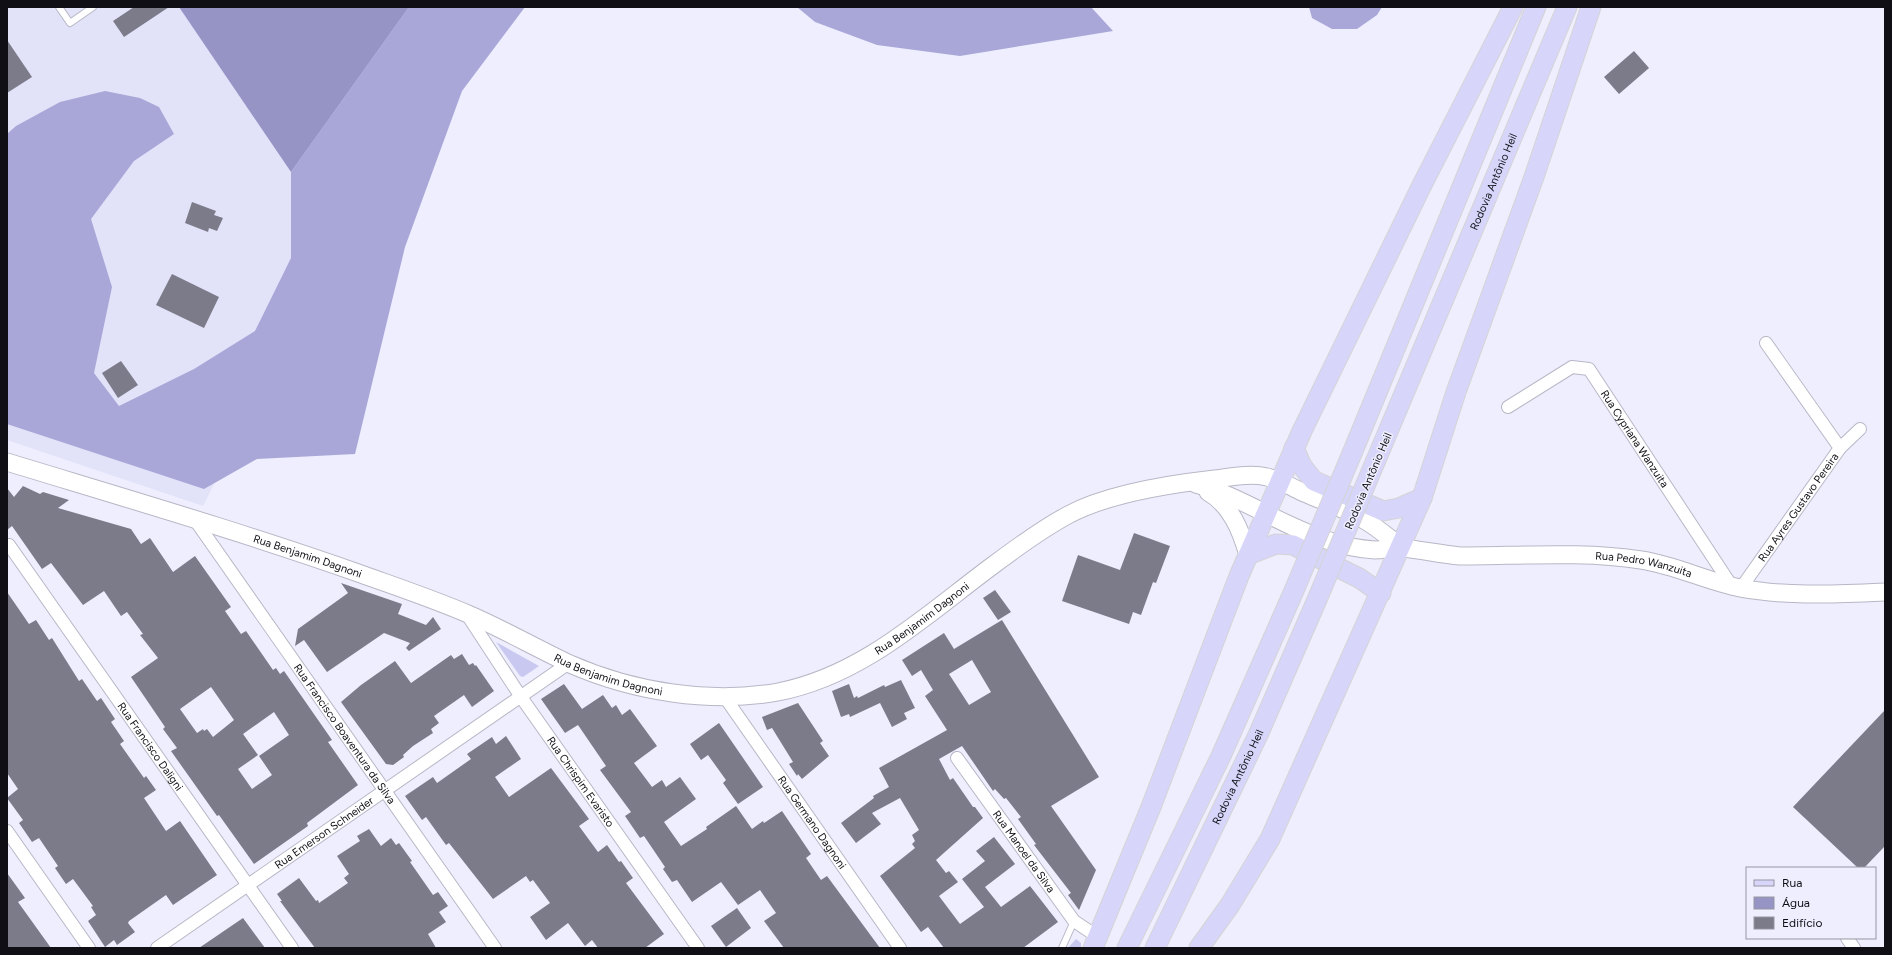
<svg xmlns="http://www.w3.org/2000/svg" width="1892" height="955" viewBox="0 0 1892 955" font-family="Figtree,sans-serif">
<rect width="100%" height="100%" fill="#eeeefe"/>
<polygon fill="#e2e2f9" points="7,7 482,7 364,183 203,506 7,440"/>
<g fill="#c9c8f1">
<polygon points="496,642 539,666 523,677 520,676"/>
<polygon points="1076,939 1081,943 1081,948 1068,948"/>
</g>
<g fill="#a9a7d8">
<polygon points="409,7 525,7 462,91 405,247 355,454 257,459 204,489 7,424 7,134 16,126 60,102 105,91 140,98 159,107 174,134 134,161 91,219 112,287 94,373 119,406 194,369 255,331 291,258 291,172"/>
<polygon points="797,7 1091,7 1113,31 960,56 877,45 815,22"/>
<polygon points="1309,7 1382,7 1377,15 1357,29 1332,29 1312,18"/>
</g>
<polygon fill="#9694c5" points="179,7 409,7 291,172"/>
<g fill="#7c7b8a" fill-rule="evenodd">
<polygon points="134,7 169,7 124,37 113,21"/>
<polygon points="7,40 32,77 7,93"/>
<polygon points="1634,51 1649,68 1619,94 1604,77"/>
<polygon points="192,202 216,211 214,215 223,218 217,231 209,228 208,232 185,223"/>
<polygon points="172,274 219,297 204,328 156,305"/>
<polygon points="121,361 138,385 118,398 102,373"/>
<path d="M23,486l17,8 3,-2 26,8 -11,8 73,21 10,15 9,-6 23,34 22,-16 36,51 -6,4 16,23 5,-3 27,39 3,-2 4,6 4,-3 48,69 -4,2 30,43 -51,38 1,3 -54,38 -35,-49 -2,1 -46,-65 6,-3 -14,-19 2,-2 -34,-50 27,-19 -18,-23 3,-1 -16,-22 -6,4 -17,-25 -21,14 -32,-42 -9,6 -30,-43 -5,4v-42l7,9zM211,687l23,33 -21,17 -6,-8 -3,2 -1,-2 -6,4 -17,-24zM274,712l15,23 -30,21 13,19 -20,14 -14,-20 20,-14 -15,-21z"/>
<polygon points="1134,533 1170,546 1156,583 1153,582 1141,615 1133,612 1129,624 1062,601 1078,555 1120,570"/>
<polygon points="341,583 402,604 398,614 426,625 433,617 441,629 409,651 406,648 410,643 384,633 327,672 304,640 295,646 298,629 348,593"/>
<polygon points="995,590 1011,612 998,620 983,598"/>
<polygon points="7,592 29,624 36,620 49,640 52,638 79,681 82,679 97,701 101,698 115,719 111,722 124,741 120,744 144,778 146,776 156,790 144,798 166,831 180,821 217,875 173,905 166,895 129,921 128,923 135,932 117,945 114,940 105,947 88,921 96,915 91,907 93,906 73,879 66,884 55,868 58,866 39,838 32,842 19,823 23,820 7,798 18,789 7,773"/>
<path d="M1002,620l97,157 -48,29 45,64 -17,40 -11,-15 3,-2 -37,-48 2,-1 -18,-25 3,-2 -15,-19 -2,1 -9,-10 -2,2 -31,-45 -23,13 11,21 3,-2 20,29h2l8,11 -47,42 10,13 3,-2 9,11 -19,14 21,28 24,-17 -22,-28 23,-18 -9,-10 18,-14 21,27 -30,23 16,20 29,-21 28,36 -35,26h-79l-16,-21 -7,5 -41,-56 35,-28 -3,-4 3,-3 -3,-6 7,-5 -19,-32 -28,15 9,11 -25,19 -15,-20 33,-25 -1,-2 16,-9 -10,-19 68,-38 -22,-34 8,-6 -12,-20 -9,6 -10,-16 42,-27 10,16zM972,660l19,32 -22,13 -20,-31z"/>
<polygon points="462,654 469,665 473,663 475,666 476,665 494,691 472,707 464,695 434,716 439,723 431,729 433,733 413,746 403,755 404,757 393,765 386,764 341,702 361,685 395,661 411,683 451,655 454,659"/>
<polygon points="901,680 915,708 904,713 907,719 892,727 880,703 850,717 849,714 841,717 832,691 849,684 854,698 857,696 858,698 884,685 885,687"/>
<polygon points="564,684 582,709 603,695 612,708 616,705 622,715 630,709 657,746 634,763 652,787 662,780 666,787 680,777 696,799 664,822 681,846 707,829 706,827 736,806 752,829 763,821 764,823 782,811 811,854 806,858 821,880 827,876 880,948 784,948 764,921 776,913 760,890 738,905 721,882 692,902 677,880 672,882 663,869 665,867 644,836 640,838 625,816 631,812 600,770 606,766 578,725 565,733 541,699"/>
<polygon points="798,703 823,741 820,743 829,756 802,779 798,774 797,776 789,764 793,762 772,728 767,730 762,717"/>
<polygon points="1885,710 1885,846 1864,868 1858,868 1793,807"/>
<polygon points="719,723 763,787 738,804 723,783 726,780 708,755 701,760 690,744"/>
<polygon points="506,736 521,759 495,777 509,797 551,768 589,819 579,826 598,852 607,845 619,862 621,861 633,878 626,883 664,934 645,948 598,948 592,940 585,946 568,923 546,940 530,917 550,903 533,880 530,882 526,876 493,899 449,843 446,845 426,817 422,820 405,796 433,777 437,783 471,759 467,754 492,737 496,744"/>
<polygon points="369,829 381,846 391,838 396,845 399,843 412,861 410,862 433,895 438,892 448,906 439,912 446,922 428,934 436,948 315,948 280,901 282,901 277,894 299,878 316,901 318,900 319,903 348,883 344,878 349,874 337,856 360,841 357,836"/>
<polygon points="7,873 25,898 18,902 51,948 7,948"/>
<polygon points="737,908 751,928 726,947 711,926"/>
<polygon points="243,918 265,948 199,948"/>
</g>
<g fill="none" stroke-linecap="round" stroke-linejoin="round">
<g stroke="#b7b7c6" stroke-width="8">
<g id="lane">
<polyline points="59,7 70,23 93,7"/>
<polyline points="1062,948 1074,921"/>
</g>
</g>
<g stroke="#b7b7c6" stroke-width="14">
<g id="street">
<polyline points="1766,343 1840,448"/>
<path id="s1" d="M1508,407l64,-40 17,2 142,216"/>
<path id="s2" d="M195,520l300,428"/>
<path id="s3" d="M9,545l283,403"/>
<path id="s4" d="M1741,588l99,-140 20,-19"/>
<path id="s5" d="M466,613l55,84 177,251"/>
<path id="s6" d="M724,696l176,252"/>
<path id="s7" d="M957,758l117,163 24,16"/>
<polyline points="7,831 89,948"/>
<polyline points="1847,938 1854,948"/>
<path id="s8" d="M157,948l412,-285"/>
</g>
</g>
<g stroke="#b7b7c6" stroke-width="19">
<g id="secondary">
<path id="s9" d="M7,462c118,36 238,71 354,112 36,13 72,25 107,40 35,15 68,34 102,50 64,28 140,40 208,28 84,-16 148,-77 214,-126 24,-18 50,-37 76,-51 39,-21 102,-31 147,-36 16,-2 36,-6 52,-2 12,2 24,10 35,15 21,9 43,17 62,28 13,7 25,18 37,27"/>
<path id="s10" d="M1196,484c47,13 87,43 134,57 14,5 30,8 45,9 9,0 18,-3 27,-2 20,2 38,6 58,8 58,0 124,-5 181,4 34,5 65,21 99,28 48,9 96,6 145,4"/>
<path d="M1208,492c23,13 33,39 40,63"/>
</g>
</g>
<g stroke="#d4d4d5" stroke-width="21">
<g id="primary">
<polyline points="1294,448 1302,466 1314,481 1383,511 1399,508 1422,498"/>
<polyline points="1353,451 1536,7"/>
<path id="s11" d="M1376,460l191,-453"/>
<polyline points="1248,555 1276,544 1293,545 1359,578 1381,593"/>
<polyline points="1093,948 1151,807 1239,576 1302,431 1422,185 1513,7"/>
<polyline points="1127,948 1221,756 1293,593"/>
<path id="s12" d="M1155,948l103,-213 58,-133"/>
<polyline points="1199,948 1230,905 1270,839 1422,498 1456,392 1534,177 1591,7"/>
</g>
</g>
<use href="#lane" stroke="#fff" stroke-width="6"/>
<use href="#street" stroke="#fff" stroke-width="12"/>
<use href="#secondary" stroke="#fff" stroke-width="17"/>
<use href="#primary" stroke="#d7d6fa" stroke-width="19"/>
<g stroke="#d4d4d5" stroke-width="21" stroke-linecap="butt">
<g id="primary-bridge">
<polyline points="1293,593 1353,451"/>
<polyline points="1316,602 1376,460"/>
</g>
</g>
<use href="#primary-bridge" stroke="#d7d6fa" stroke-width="19"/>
</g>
<g text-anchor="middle" stroke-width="3" stroke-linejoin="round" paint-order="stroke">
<g font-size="11" fill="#0f0f15" stroke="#eeeefe">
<text dy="4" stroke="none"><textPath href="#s11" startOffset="302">Rodovia Antônio Heil</textPath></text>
<text dy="4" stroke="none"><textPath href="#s1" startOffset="176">Rua Cypriana Wanzuita</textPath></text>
<text transform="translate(1368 481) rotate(-67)" y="4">Rodovia Antônio Heil</text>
<text dy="4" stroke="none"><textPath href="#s4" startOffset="99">Rua Ayres Gustavo Pereira</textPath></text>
<text dy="4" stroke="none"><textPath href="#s9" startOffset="315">Rua Benjamim Dagnoni</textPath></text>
<text dy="4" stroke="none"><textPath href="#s10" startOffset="462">Rua Pedro Wanzuita</textPath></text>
<text dy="4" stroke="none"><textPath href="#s9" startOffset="975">Rua Benjamim Dagnoni</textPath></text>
<text dy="4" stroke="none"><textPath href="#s9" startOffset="639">Rua Benjamim Dagnoni</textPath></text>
<text dy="4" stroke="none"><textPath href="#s2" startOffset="261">Rua Francisco Boaventura da Silva</textPath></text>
<text dy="4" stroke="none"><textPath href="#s3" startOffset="246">Rua Francisco Daligni</textPath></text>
<text dy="4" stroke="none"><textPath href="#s12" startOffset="190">Rodovia Antônio Heil</textPath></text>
<text dy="4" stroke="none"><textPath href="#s5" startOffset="204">Rua Chrispim Evaristo</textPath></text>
<text dy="4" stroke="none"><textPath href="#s6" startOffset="154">Rua Germano Dagnoni</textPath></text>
<text dy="4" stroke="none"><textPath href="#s8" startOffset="203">Rua Emerson Schneider</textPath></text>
<text dy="4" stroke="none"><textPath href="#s7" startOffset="115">Rua Manoel da Silva</textPath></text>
</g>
</g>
<rect width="1892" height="955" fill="none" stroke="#0f0f15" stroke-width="16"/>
<rect x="1746" y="867" width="130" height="72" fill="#eeeefe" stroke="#9595a1"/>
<rect x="1754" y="880" width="20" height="6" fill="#d7d6fa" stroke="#9595a1"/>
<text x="1782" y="887" font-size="12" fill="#0f0f15">Rua</text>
<rect x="1754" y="897" width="20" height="12" fill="#9694c5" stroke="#9595a1"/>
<text x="1782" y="907" font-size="12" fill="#0f0f15">Água</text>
<rect x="1754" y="917" width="20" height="12" fill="#7c7b8a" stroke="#9595a1"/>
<text x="1782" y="927" font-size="12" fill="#0f0f15">Edifício</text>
</svg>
